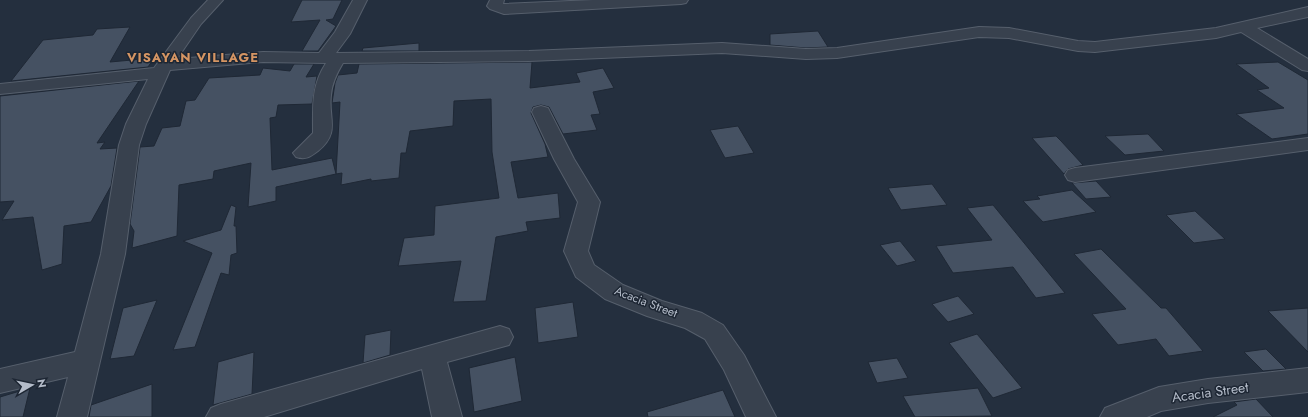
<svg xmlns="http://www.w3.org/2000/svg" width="1308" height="417" viewBox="0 0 1308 417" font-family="Jost,sans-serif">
<rect width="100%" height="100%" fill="#242f3e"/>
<g fill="#455162" stroke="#1f2835">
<polygon points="302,0 342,0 333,19 326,20 336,26 318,51 302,51 320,20 291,22"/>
<polygon points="130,27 110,62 154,58 148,67 11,81 43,40 93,35 97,29"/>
<polygon points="818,31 828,47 806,48 770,45 770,34"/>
<polygon points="419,43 419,51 362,51 363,48"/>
<polygon points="532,62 530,88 580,82 576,73 603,68 614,88 593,92 600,114 591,115 597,130 563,134 549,107 541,105 533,107 531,113 545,144 548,157 511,162 518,198 558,193 560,218 526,222 528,231 496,237 486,301 453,302 461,261 398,266 404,238 434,235 435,206 499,198 492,152 491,99 454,101 453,126 410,131 406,153 401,153 399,178 371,181 371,179 341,185 342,173 336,174 340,102 332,103 335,83 338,75 357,73 359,64"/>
<polygon points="1278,62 1308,80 1308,134 1272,139 1236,114 1284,108 1257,90 1269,88 1236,64"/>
<polygon points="294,64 314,64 306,77 317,76 312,104 278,105 276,117 270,118 272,170 332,158 336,174 276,187 276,201 248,207 251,163 214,171 213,179 179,185 177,236 132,248 134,231 130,224 140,147 154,146 162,128 180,126 186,101 195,100 209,78 260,75 263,68 290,71"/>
<polygon points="139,81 97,143 105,142 100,149 117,148 111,186 91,222 64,226 62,264 42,270 33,217 2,220 14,201 0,202 0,96"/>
<polygon points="738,126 754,153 725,158 710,130"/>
<polygon points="1148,134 1164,151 1125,155 1105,136"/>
<polygon points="1056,136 1061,141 1083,165 1068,169 1064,174 1032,138"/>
<polygon points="1096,181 1111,197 1086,199 1072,183"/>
<polygon points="932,184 947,205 901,210 888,188"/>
<polygon points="1072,190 1096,212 1043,222 1023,201 1040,199 1037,196"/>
<polygon points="231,205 236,207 234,226 236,226 237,253 231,255 229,275 221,273 195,347 173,350 212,253 183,241 221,230"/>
<polygon points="993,205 1065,293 1036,298 1013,267 953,273 936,246 992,240 967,208"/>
<polygon points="1195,211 1225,239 1194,243 1166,215"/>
<polygon points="900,241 916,261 897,266 880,245"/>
<polygon points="1101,249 1161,308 1166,308 1203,351 1169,356 1156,339 1118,345 1092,314 1126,309 1074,254"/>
<polygon points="958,296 974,314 948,322 932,304"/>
<polygon points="157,300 134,356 110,359 123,308"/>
<polygon points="573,302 578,337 538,343 535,308"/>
<polygon points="1308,308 1308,352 1268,311"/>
<polygon points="391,330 390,355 363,363 365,335"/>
<polygon points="977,334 1022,388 993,398 949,343"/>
<polygon points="1266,349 1286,369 1263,371 1244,352"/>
<polygon points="254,352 252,394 213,405 218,362"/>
<polygon points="515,357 522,401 474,412 469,368"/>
<polygon points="897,358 908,378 877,383 868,362"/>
<polygon points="152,384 152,417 89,417 91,405"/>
<polygon points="30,388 23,417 0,417 0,397"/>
<polygon points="978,388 992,416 915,417 903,396"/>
<polygon points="723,390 735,417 648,417 647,412"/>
<polygon points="1256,399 1273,417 1213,417 1237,405 1234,402"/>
</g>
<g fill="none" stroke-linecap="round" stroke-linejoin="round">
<g stroke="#565f6c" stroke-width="2">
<g id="minor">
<path d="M208,0h15l-22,24 -24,35 86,-7 56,1 16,-21 18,-32h14l-17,34 -14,19 193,-2 193,-8 84,6 31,-1 142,-21 30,1 69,13 17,1 121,-14 92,-21v10l-51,11 51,31v12l-6,-1 -61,-38 -25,6 -121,14 -17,-1 -69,-13 -30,-1 -142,21 -31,1 -84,-6 -193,8 -186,2c-6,10 -11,20 -12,32 -3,24 10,37 -13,56 -8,6 -12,9 -22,6l-3,-4 20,-20c0,-27 -2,-47 13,-70l-63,-1 -93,8 -24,54 -7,21 -14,109 -38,163h-30l11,-40 -68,16v-24l75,-17 26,-98 18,-109 7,-21 22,-45 -148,15v-10l154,-16 37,-50z"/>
<polygon points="490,0 504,0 503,4 505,4 593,0 688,0 686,3 681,4 504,14 490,9 487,6"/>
<polygon points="541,106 548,108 550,112 574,159 600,202 588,251 594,265 623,285 662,301 702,313 723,325 744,355 776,417 746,417 724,370 705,339 685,328 647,316 605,299 576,277 564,251 578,202 554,159 532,112 534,108"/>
<polygon points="1308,138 1308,150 1075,182 1068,180 1065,175 1068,170 1075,168"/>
<polygon points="500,326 509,329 513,337 509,345 447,362 462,417 432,417 422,369 264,417 206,417 211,408 221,404"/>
<polygon points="1308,368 1308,392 1208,403 1161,411 1147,417 1100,417 1105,408 1159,387 1208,379"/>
</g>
</g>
<use href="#minor" fill="#38414e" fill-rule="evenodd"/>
</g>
<g text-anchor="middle" stroke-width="3" stroke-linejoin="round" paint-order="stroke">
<g font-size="12" fill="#b4bcc9" stroke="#1d2633">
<text transform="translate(646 302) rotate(21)" y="4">Acacia Street</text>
</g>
<g font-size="13" font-weight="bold" letter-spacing="1" fill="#d59563" stroke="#1d2633">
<text x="193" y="62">VISAYAN VILLAGE</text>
</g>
<g font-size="14" fill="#b4bcc9" stroke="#1d2633">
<text transform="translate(1210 392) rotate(-8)" y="5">Acacia Street</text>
</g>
</g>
<g transform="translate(32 385) rotate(81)" stroke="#1d2633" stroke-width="3" paint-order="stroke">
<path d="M0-3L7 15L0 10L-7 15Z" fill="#b4bcc9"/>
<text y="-6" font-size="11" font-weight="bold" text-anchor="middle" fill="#b4bcc9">N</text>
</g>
</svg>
